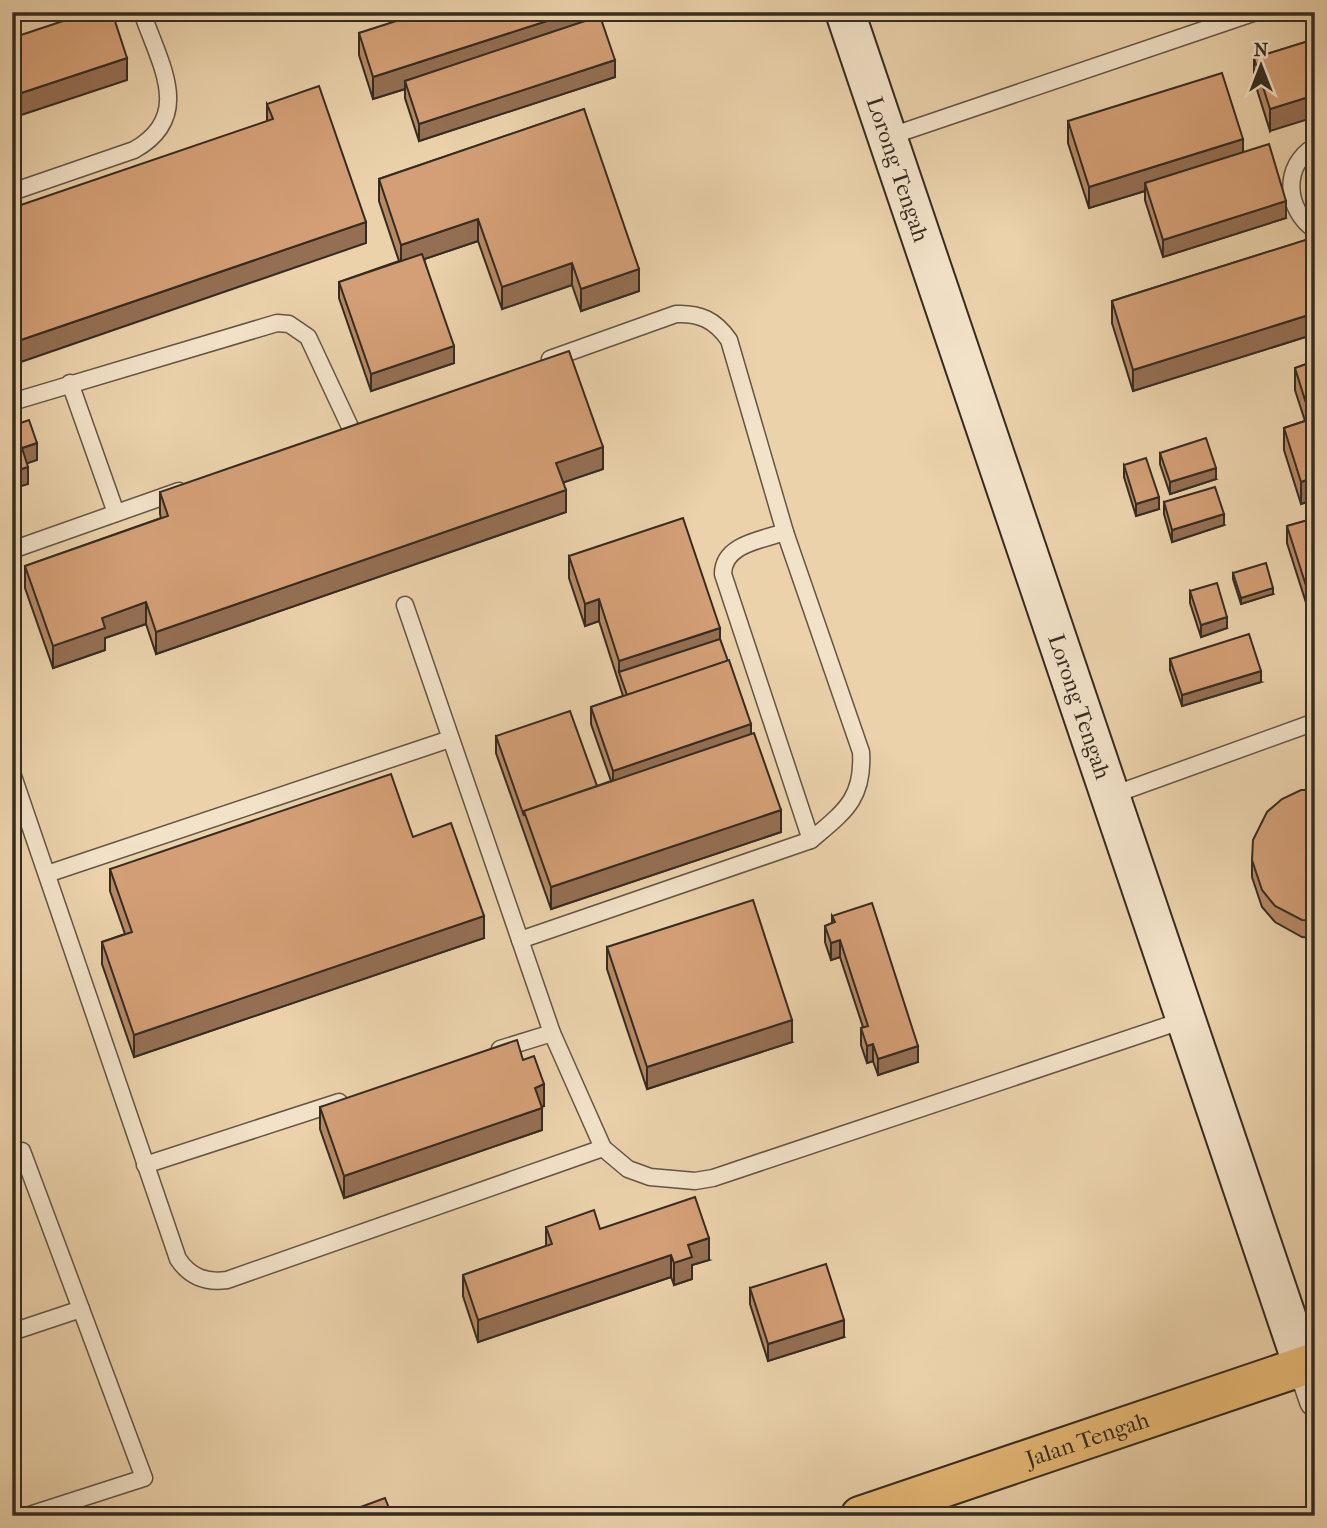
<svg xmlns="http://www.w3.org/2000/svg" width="1327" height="1528" viewBox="0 0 1327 1528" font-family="'IM FELL French Canon',serif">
<rect width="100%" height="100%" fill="#ebd2ab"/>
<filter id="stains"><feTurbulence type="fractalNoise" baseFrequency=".00286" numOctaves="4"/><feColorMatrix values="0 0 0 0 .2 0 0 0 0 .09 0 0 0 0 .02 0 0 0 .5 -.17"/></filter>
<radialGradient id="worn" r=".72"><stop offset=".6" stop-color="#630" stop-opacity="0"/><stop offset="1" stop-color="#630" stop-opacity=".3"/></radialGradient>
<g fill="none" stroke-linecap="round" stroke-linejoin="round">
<g stroke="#635544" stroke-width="19">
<g id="lane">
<polyline points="12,13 13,12"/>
<polyline points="888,137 1256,12"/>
<path d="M1315,146c-33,20 -30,63 0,84"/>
<path d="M12,192l122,-42c61,-34 25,-87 8,-138"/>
<path d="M550,359l126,-45c24,-1 39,6 53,26l56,192c-23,8 -62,12 -62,42l88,266"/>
<polyline points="70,383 116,513"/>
<polyline points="12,402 277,323 289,324 308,337 351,429"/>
<polyline points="12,550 179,491"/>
<polyline points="405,605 552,1033 603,1148 628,1169 650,1177 695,1181 713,1178 1187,1019"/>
<path d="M12,773l166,486c12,18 28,24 49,21l376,-132"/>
<polyline points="1110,796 1315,722"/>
<polyline points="47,874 450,739"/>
<path d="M520,940l291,-100c33,-28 53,-41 50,-88l-76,-220"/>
<polyline points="500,1049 552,1033"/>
<polyline points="12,1154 22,1151 144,1478 26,1516"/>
<polyline points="145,1165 339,1102"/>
<polyline points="12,1332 81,1309"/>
</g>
</g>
<g stroke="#635544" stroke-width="33">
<polyline id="street" points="1303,1366 1315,1401"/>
</g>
<g stroke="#362b21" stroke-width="42">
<g id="secondary">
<path id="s1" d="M845,12l458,1354"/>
</g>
</g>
<g stroke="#362b21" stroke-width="42">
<g id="primary">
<path id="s2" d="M860,1516l455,-154"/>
</g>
</g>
<use href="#lane" stroke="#f2e2c8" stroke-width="16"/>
<use href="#street" stroke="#f2e2c8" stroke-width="30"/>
<use href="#secondary" stroke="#f2e2c8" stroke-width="38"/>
<use href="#primary" stroke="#e6b976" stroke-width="38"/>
</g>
<g fill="#b68965" stroke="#362b21" stroke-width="2">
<polygon points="599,12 599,17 615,77 419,141 405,98 405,89 373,99 359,55 359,33"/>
<polygon points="1315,39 1270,131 1254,80 1254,58"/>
<polygon points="267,104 366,243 267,121"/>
<polygon points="584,109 639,291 581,311 572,285 502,309 478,241 424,259 454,363 371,391 339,298 339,282 399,261 379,201 379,179"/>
<polygon points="1068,121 1243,152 1286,218 1163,257 1145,200 1145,191 1089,208 1068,143"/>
<polygon points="1315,237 1315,334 1133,391 1112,323 1112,301"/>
<polygon points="1315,361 1315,499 1301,504 1284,450 1284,428 1305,421 1295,390 1295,368"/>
<polygon points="1160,453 1216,479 1170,494 1160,464"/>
<polygon points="1124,465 1159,509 1136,516 1124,477"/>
<polygon points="603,469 563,482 566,512 156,654 146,624 105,638 105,650 53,668 25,588 25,566 161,518 160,514 160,492"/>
<polygon points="1164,502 1224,525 1172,542 1164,514"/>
<polygon points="1315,518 1315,631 1287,543 1287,526"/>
<polygon points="569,556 720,639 781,832 551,909 496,753 496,736 597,786 611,781 591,724 591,707 623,696 599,621 585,626 569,578"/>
<polygon points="1233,573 1273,594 1241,604 1233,579"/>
<polygon points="1190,591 1227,628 1201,637 1190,603"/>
<polygon points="1170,659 1261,682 1182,706 1170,670"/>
<polygon points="1315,790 1315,938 1302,937 1275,922 1262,907 1252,877 1252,860"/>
<polygon points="413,837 484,938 134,1057 102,964 102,942 125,934 110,891 110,869"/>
<polygon points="832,916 918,1062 878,1075 873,1061 867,1063 861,1045 861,1028 863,1027 840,957 831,960 825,942 825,926 832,923"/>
<polygon points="607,947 792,1042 647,1089 607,969"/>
<polygon points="523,1060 544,1106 541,1107 542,1130 344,1198 320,1129 320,1107"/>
<polygon points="546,1227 600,1229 709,1260 692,1265 692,1279 674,1285 671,1277 478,1342 463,1296 463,1275 546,1246"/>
<polygon points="750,1288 844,1337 768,1361 750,1304"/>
</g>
<g fill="#946f53" stroke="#362b21" stroke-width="2">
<polygon points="575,12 599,12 599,27 405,81 405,89 373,99 373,77"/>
<polygon points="127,58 127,80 12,118 12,96"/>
<polygon points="615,60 615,77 419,141 419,124"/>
<polygon points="1315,95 1315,117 1270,131 1270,109"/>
<polygon points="1243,139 1243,161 1145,183 1145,191 1089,208 1089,187"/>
<polygon points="1286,201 1286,218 1163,257 1163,240"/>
<polygon points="478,219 478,241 401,267 401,245"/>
<polygon points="366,222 366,243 12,365 12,343"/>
<polygon points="572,263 572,285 502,309 502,287"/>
<polygon points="639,269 639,291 581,311 581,289"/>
<polygon points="1315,313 1315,334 1133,391 1133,370"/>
<polygon points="454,346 454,363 371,391 371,374"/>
<polygon points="37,443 37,460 22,465 22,448"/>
<polygon points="603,447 603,469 556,485 556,463"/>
<polygon points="28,467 28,484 12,489 12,472"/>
<polygon points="1216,468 1216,479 1170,494 1170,482"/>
<polygon points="1315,477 1315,499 1301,504 1301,482"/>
<polygon points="566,490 566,512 156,654 156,632"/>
<polygon points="1159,497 1159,509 1136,516 1136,504"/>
<polygon points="1224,514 1224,525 1172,542 1172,530"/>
<polygon points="1273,588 1273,594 1241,604 1241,598"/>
<polygon points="599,599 599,621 585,626 585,604"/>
<polygon points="146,602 146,624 105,638 105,650 53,668 53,646 102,618"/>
<polygon points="1227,617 1227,628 1201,637 1201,625"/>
<polygon points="720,628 720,650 619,672 619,661"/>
<polygon points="1261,671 1261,682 1182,706 1182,695"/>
<polygon points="751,724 751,740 613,787 613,771"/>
<polygon points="781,810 781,832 551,909 551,887"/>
<polygon points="484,916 484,938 134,1057 134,1035"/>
<polygon points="840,940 840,957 831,960 831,943"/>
<polygon points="792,1020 792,1042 647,1089 647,1067"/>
<polygon points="873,1044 873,1061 867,1063 867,1046"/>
<polygon points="918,1046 918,1062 878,1075 878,1059"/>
<polygon points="544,1084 544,1106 535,1109 535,1088"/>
<polygon points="542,1108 542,1130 344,1198 344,1176"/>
<polygon points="709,1238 709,1260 692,1265 692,1279 674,1285 674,1263 688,1245"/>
<polygon points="671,1255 671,1277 478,1342 478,1320"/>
<polygon points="844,1320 844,1337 768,1361 768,1344"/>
</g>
<g fill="#d49f76" stroke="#362b21" stroke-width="2">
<polygon points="90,12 112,12 127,58 12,96 12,38"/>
<polygon points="424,12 575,12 373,77 359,33"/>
<polygon points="600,16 615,60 419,124 405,81"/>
<polygon points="1315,39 1315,95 1270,109 1254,58"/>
<polygon points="1222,73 1243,139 1089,187 1068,121"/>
<polygon points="319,86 366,222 12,343 12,208 273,119 267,104"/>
<polygon points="584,109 639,269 581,289 572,263 502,287 478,219 401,245 379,179"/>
<polygon points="1269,144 1286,201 1163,240 1145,183"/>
<polygon points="1315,237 1315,313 1133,370 1112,301"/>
<polygon points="422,254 454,346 371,374 339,282"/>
<polygon points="569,351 603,447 556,463 566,490 156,632 146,602 102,618 105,628 53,646 25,566 168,516 160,492"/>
<polygon points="1315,361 1315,477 1301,482 1284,428 1311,419 1295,368"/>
<polygon points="29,420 37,443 22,448 28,467 12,472 12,426"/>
<polygon points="1206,438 1216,468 1170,482 1160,453"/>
<polygon points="1146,458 1159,497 1136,504 1124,465"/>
<polygon points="1215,487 1224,514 1172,530 1164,502"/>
<polygon points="683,518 720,628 619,661 599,599 585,604 569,556"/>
<polygon points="1315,518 1315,614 1287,526"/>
<polygon points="1266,563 1273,588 1241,598 1233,573"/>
<polygon points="1217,583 1227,617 1201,625 1190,591"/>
<polygon points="1249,634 1261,671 1182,695 1170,659"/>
<polygon points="720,639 728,661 627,695 619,672"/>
<polygon points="729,660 751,724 613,771 591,707"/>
<polygon points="570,711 597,786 524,811 524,816 496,736"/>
<polygon points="754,733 781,810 551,887 524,811"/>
<polygon points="391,774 413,837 451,823 484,916 134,1035 102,942 132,932 110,869"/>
<polygon points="1301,790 1315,790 1315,921 1302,920 1275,906 1262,890 1252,860 1253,840 1267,812 1282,799"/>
<polygon points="753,900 792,1020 647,1067 607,947"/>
<polygon points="872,903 918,1046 878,1059 873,1044 867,1046 861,1028 868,1026 840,940 831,943 825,926 835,922 832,916"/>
<polygon points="517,1040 523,1060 534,1056 544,1084 535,1088 542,1108 344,1176 320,1107"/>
<polygon points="695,1197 709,1238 688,1245 692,1257 674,1263 671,1255 478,1320 463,1275 552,1244 546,1227 594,1210 600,1229"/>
<polygon points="826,1264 844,1320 768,1344 750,1288"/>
<polygon points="385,1498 392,1516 336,1516"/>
</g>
<g text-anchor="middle" stroke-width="5" stroke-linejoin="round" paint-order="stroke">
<g font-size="23" fill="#362b21" stroke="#f2e2c8">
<text dy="8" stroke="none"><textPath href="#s1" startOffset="166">Lorong Tengah</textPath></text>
<text dy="8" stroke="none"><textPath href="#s1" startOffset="733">Lorong Tengah</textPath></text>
<text dy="8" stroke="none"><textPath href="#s2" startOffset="240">Jalan Tengah</textPath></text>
</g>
</g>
<rect width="1327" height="1528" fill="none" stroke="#ebd2ab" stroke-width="42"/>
<rect x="14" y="14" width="1299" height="1500" fill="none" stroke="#362b21" stroke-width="3.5"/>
<rect x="21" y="21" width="1285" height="1486" fill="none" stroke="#362b21" stroke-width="2"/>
<g transform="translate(1261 66)" stroke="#f2e2c8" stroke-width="5" paint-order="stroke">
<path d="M0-5L12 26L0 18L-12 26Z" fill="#362b21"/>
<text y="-10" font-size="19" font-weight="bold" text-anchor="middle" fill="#362b21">N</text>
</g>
<rect width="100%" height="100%" filter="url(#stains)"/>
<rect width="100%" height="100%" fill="url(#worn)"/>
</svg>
